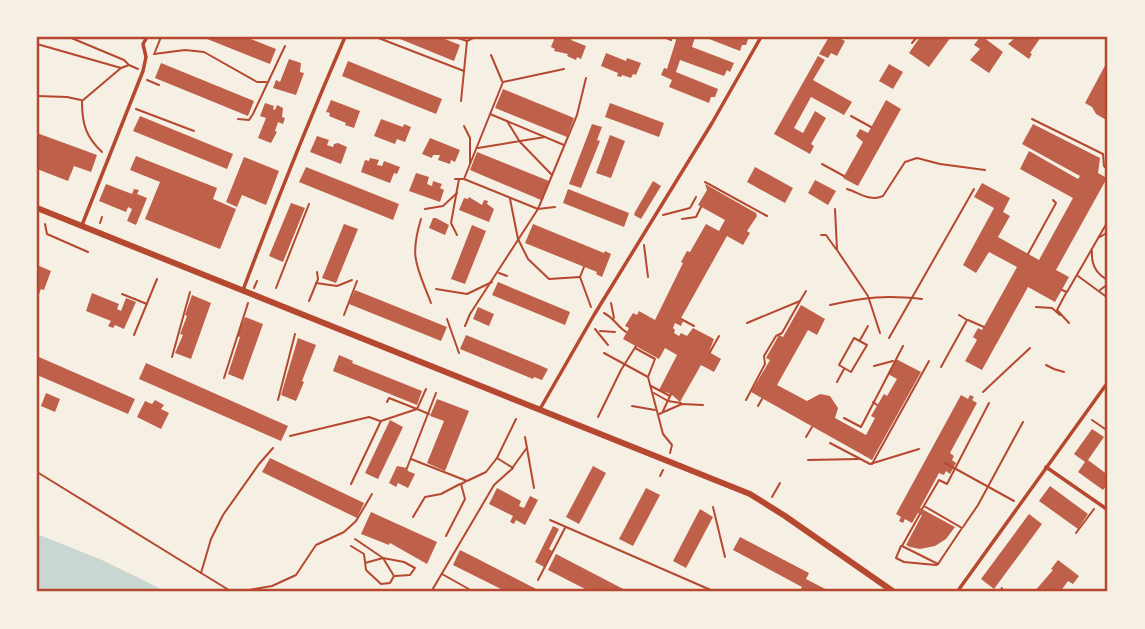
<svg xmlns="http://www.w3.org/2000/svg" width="1145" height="629" viewBox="0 0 1145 629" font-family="'Noto Sans',sans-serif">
<rect width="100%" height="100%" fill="#f6efe4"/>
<polygon fill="#c9d6d2" points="37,534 102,560 167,592 37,592"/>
<g fill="#bf614a">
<polygon points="202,37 246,37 276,49 270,64"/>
<polygon points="395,37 440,37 460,45 454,61"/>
<polygon points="555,37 568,37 572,38 571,40 586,46 581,59 577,57 576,60 567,56 568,54 554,51 555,49 551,47"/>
<polygon points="677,37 695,37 692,47 734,63 730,72 727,70 724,76 680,60 676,72 718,89 715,97 711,97 709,103 669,87 672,80 661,75 664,68 667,69"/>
<polygon points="704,37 749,37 746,45 742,45 740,51"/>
<polygon points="829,37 837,37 845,41 837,56 831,53 828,58 819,54"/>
<polygon points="920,37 951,37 929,67 909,53"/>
<polygon points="980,37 983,37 1003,52 989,73 970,60 980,49 974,45"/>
<polygon points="1016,37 1041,37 1030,53 1032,54 1029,59 1008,44"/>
<polygon points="606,53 626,61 627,58 641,63 636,75 633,74 631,78 622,75 621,77 617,76 618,73 601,66"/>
<polygon points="818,56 825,60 813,80 852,102 844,115 811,97 794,128 803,133 815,111 826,118 811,144 814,146 810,154 774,134"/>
<polygon points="289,59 301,63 300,72 304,73 296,95 273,88 276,80 280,82"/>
<polygon points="1108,60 1108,121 1096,114 1092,107 1085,103"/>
<polygon points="348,61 442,99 436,114 342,76"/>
<polygon points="161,63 254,101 248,116 155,78"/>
<polygon points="889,64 903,72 893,89 879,81"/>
<polygon points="503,89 574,118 567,137 495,108"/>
<polygon points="331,100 360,111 354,128 345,125 346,123 329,116 330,113 326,112"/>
<polygon points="886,100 901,109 858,186 843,178 863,142 856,136 860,129 868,133"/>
<polygon points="265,103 274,106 273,109 275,110 277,105 283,108 282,117 285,118 283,124 278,122 275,131 277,132 271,143 258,138 266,118 260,116"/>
<polygon points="610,103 664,123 659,137 605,117"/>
<polygon points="140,116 233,154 227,169 133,131"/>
<polygon points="381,119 403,127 404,124 411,127 405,142 397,139 395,144 374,136"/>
<polygon points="592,124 602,127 597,140 600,141 581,188 569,184"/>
<polygon points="1033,124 1100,158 1098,173 1107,178 1056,270 1069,277 1055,302 1028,287 982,370 965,361 977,340 973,337 978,328 982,330 1017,267 989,252 976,273 963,265 994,208 974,197 982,183 1010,198 1003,212 1010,216 998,237 1039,260 1073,198 1020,169 1029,151 1078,179 1080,176 1022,144"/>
<polygon points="37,133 97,155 91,172 74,166 68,181 37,169"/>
<polygon points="610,135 625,141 611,178 596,173"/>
<polygon points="317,136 329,140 327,145 333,147 334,144 338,143 347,147 341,164 310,152"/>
<polygon points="430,138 460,150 455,162 451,160 450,164 438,160 440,155 433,155 432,158 422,154"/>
<polygon points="477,152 549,181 541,200 470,170"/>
<polygon points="136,156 217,188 213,199 236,209 220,249 145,219 160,182 130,170"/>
<polygon points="244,157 279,171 266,205 242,195 237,207 226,202"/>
<polygon points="370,158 379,160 377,165 382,166 384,161 400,167 397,174 394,173 390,183 361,172 365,160 369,161"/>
<polygon points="306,167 399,204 393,220 299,182"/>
<polygon points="755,167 793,188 785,203 747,182"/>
<polygon points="416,173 429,177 427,184 432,186 433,181 442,184 440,188 444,190 440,202 409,191"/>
<polygon points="815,180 836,191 828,205 808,193"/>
<polygon points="653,181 661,186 641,219 634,215 635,212"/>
<polygon points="106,184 132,194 134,189 139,190 137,194 147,198 136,225 127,221 132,209 128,207 126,212 99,201"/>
<polygon points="705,184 756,213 757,216 747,231 750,233 743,245 727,236 680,320 683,321 681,326 675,323 673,328 675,330 674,333 679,336 681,333 687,336 693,328 714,339 709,352 721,359 714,372 701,365 680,402 671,394 659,390 677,355 665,348 659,359 623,339 629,328 625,326 633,313 637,315 639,311 655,320 683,263 681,262 687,251 690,252 706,224 719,231 725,220 698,205 707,190"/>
<polygon points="568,189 629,213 624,227 563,203"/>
<polygon points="469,197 482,205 484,200 488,201 487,204 494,209 489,222 459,210 464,198 468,199"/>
<polygon points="291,203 305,208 283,262 269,256"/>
<polygon points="433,218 436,218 449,225 445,235 429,228"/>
<polygon points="344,224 358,229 336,283 322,278"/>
<polygon points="533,224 604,253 605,251 611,254 602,277 596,274 597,272 525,243"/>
<polygon points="472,225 486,231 465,284 451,279"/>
<polygon points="37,265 51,271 44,290 41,289 37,299"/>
<polygon points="498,282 570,312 565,325 492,295"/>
<polygon points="355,290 447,327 441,341 349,304"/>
<polygon points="92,293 119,304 117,309 121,311 126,298 136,302 124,329 115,325 113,328 108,326 111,321 86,311"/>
<polygon points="192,295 211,303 191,359 175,353 183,335 180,334 187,316 185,315"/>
<polygon points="801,305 825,319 817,335 808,330 777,385 807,401 820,394 830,396 838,408 835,418 866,435 875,418 871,416 884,394 887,396 897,379 888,374 896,359 921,372 872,460 751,392 770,360 766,358 779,335 783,337"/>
<polygon points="478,307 494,314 489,326 473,319"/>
<polygon points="245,317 263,324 243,380 228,374 240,337 237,336"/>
<polygon points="466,335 539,365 548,369 542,380 534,377 533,379 460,349"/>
<polygon points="298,338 316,345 302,381 304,382 296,401 281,395"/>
<polygon points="339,355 353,361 352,363 422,391 417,405 333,371"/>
<polygon points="39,357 135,399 128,414 37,375"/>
<polygon points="146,363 288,426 281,441 139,379"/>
<polygon points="46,393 60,399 55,412 41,406"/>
<polygon points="961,395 968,399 970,395 974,397 972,400 977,403 950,453 954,456 952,460 956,463 950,474 946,471 944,475 939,473 920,508 955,527 946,539 935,546 920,549 910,547 906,545 922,515 918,513 912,523 905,519 903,523 899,521 901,517 896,514"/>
<polygon points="437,399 469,411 445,471 427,463 444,421 430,416"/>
<polygon points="155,400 164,405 161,409 169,413 161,429 137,417 145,401 152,404"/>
<polygon points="390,420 403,427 378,479 365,473"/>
<polygon points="1092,429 1104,437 1088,460 1108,475 1108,483 1103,490 1078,472 1085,462 1074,454"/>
<polygon points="270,458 364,503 357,518 262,472"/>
<polygon points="397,466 407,468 408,471 415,474 408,488 398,483 396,487 389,483"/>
<polygon points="593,466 606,473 579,524 566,517"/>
<polygon points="1050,486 1088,514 1078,529 1039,501"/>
<polygon points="497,488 521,501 519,506 524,508 530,496 538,500 525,525 516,520 514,524 510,522 513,516 489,504"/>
<polygon points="646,488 660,495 633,546 619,539"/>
<polygon points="700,509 713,517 686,568 673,561"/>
<polygon points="371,512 437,542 427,564 390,543 389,545 361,534"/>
<polygon points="1029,514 1042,524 994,589 981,579"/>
<polygon points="553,526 559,529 549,549 552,551 544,567 535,562"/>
<polygon points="740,537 809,573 806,579 831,592 799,592 802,587 733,550"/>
<polygon points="460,550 472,556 542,592 507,592 453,565"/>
<polygon points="556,554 629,592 591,592 548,570"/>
<polygon points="1058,560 1079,576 1073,584 1068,581 1060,592 1034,592 1053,570 1051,569"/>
</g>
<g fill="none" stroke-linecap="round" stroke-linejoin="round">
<g stroke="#b5482f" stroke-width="2">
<polyline points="69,37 124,60 128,64"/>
<polyline points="376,37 464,71"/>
<polyline points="455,37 467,41 461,101"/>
<polyline points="664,37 671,40"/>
<polyline points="592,38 592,37"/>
<polyline points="467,41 475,37"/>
<polyline points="912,43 917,37"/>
<polyline points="37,44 121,68"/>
<polyline points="155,52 161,37"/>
<polyline points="154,54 185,50 204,52 257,82 266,82"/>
<polyline points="491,55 502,81"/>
<polyline points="564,69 503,82 464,179 538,209 577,115 586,78"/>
<polyline points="147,80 159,85"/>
<polyline points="37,96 67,97 81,100"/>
<polyline points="82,101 121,68 129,65 138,69"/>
<path d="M82,102c0,22 4,35 20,50"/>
<polyline points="136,109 194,131"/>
<polyline points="490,114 564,145"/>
<polyline points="851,116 871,127"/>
<polyline points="238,119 249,120 253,114 285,46"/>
<polyline points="1032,119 1103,154 1104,166 1108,170"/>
<polyline points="507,121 520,142 552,175"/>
<polyline points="464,126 470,138 470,163"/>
<polyline points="478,148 545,137"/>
<polyline points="822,164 844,176"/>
<polyline points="455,179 463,179"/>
<polyline points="705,182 767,216"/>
<path d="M847,189c13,4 23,13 36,7l22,-34 12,-4 23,6 45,6"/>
<polyline points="510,199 518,239 528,259 549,279 580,277"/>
<polyline points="425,209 443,206 457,193"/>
<polyline points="835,209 837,250 868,296 880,333"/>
<polyline points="663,215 690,208 696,197"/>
<path d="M421,219c-12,39 -4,47 10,84"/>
<polyline points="682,219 696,217 701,207"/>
<polyline points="100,223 102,217"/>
<polyline points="45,224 47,234 88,252"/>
<polyline points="457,235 451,223 459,179"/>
<polyline points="821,235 826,235 836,249"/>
<polyline points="1100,237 1108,232"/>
<polyline points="644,245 648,277"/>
<path d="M1092,251c-1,13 4,23 16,29"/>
<polyline points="1028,254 1056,203 1053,200"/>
<polyline points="584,267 580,277 591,307"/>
<polyline points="499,273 507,276"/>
<polyline points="1078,276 1108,298"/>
<polyline points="316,283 337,286 352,280"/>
<polyline points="254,288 257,281"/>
<polyline points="276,288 309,204"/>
<polyline points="436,289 467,294 492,282"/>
<polyline points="1062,290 1067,292 1108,221"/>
<polyline points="1100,290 1108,284"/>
<polyline points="1066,293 1057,310 1069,323"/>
<polyline points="122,294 147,304"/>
<polyline points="309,301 318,279 317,272"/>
<polyline points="611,303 614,318"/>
<path d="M830,305c36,-8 56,-10 92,-6"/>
<polyline points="1036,307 1052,308 1060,315"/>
<path d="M604,313c10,5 13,13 22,19"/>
<polyline points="344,315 357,281"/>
<polyline points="447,319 459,353"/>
<polyline points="681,319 694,326"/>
<polyline points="968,320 984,327"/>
<polyline points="747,323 800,301 806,291"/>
<polyline points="465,326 470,314 538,209 555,207"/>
<polyline points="595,329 608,345"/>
<polyline points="600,331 615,332"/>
<polyline points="134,335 157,279"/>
<polygon points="854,338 867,345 851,372 839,365"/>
<polyline points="889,338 974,189"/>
<polyline points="860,340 868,326"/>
<polyline points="635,348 655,359 648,377 663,434 672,445 670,453"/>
<polyline points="710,352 719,336"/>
<polyline points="604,353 648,377"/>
<polyline points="172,357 190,292"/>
<polyline points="1046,365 1054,369 1064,372"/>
<polyline points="874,366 893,361"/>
<polyline points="941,367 967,320 959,315"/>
<polyline points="224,378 248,303"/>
<polyline points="837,382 844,369"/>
<polyline points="651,386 670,396"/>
<polyline points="983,392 1030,348"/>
<polyline points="654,393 668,401 681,403"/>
<polyline points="278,400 295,334"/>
<polyline points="746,400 765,364 764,356 776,336 782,333 800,301"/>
<polyline points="387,402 389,398 417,409 426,389"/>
<polyline points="873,402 877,405"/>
<polyline points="632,406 655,410"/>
<polyline points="758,406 762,399"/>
<polyline points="663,411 671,394"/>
<polyline points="659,414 682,404 703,405"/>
<polyline points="598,417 621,370 636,346"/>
<polyline points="844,418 861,427 903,346"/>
<polyline points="1092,420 1108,431"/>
<polyline points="290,436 369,417 380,421"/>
<polyline points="525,437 534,488"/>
<polyline points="806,437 812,427"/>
<polyline points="830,443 870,464 919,449"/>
<polyline points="411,459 467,481 486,472 497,458 516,419"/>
<polyline points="808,460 859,459"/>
<polyline points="945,463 1014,501"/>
<polyline points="872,464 929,361"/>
<polyline points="513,467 526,449"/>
<polyline points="407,468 436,393"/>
<polyline points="37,472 232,592"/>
<polyline points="660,476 663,470"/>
<polyline points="351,484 381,421 417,409 429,414"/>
<polyline points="772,497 780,483"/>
<polyline points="713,507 725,557"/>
<polyline points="922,509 939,480 947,484 989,403"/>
<polyline points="920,514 902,546 938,564 962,528 924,506"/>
<polyline points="413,517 425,497 441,494 460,484"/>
<polyline points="550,520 713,591"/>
<polyline points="963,527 978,505 1023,422"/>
<polyline points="1076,533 1094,509"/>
<polyline points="446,536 465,499 461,484 465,482"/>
<polyline points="355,539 383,558 404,562 415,568 410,575 395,576"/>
<polyline points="351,546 364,554 366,570 381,584 390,583 394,576 383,558 365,563"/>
<polyline points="901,546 896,558 904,562 936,565 938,564"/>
<polyline points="201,573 211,539 223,515 259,464 273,448"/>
<polyline points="442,574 474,592"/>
<polyline points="538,580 565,528"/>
<polyline points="237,592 272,586 296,575 316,545 344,532 356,521 372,494"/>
<polyline points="431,592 494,485 513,468 497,458"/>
<polyline points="999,592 1002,588"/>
</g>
<g stroke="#b5482f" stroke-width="3.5">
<polyline points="82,225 143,71 146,57 143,44 147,37"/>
<path d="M243,290c32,-85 66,-170 102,-253"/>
<polyline points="540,409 594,315 712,123 761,37"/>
<polyline points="1046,467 1108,510"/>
<polyline points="957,592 1108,382"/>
</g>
<polyline stroke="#b5482f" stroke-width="6" points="37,208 750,494 785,516 894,592"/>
</g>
<rect width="1145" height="629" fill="none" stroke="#f6efe4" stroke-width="77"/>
<rect x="38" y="38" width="1068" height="552" fill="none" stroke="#b5482f" stroke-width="2.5"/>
</svg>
